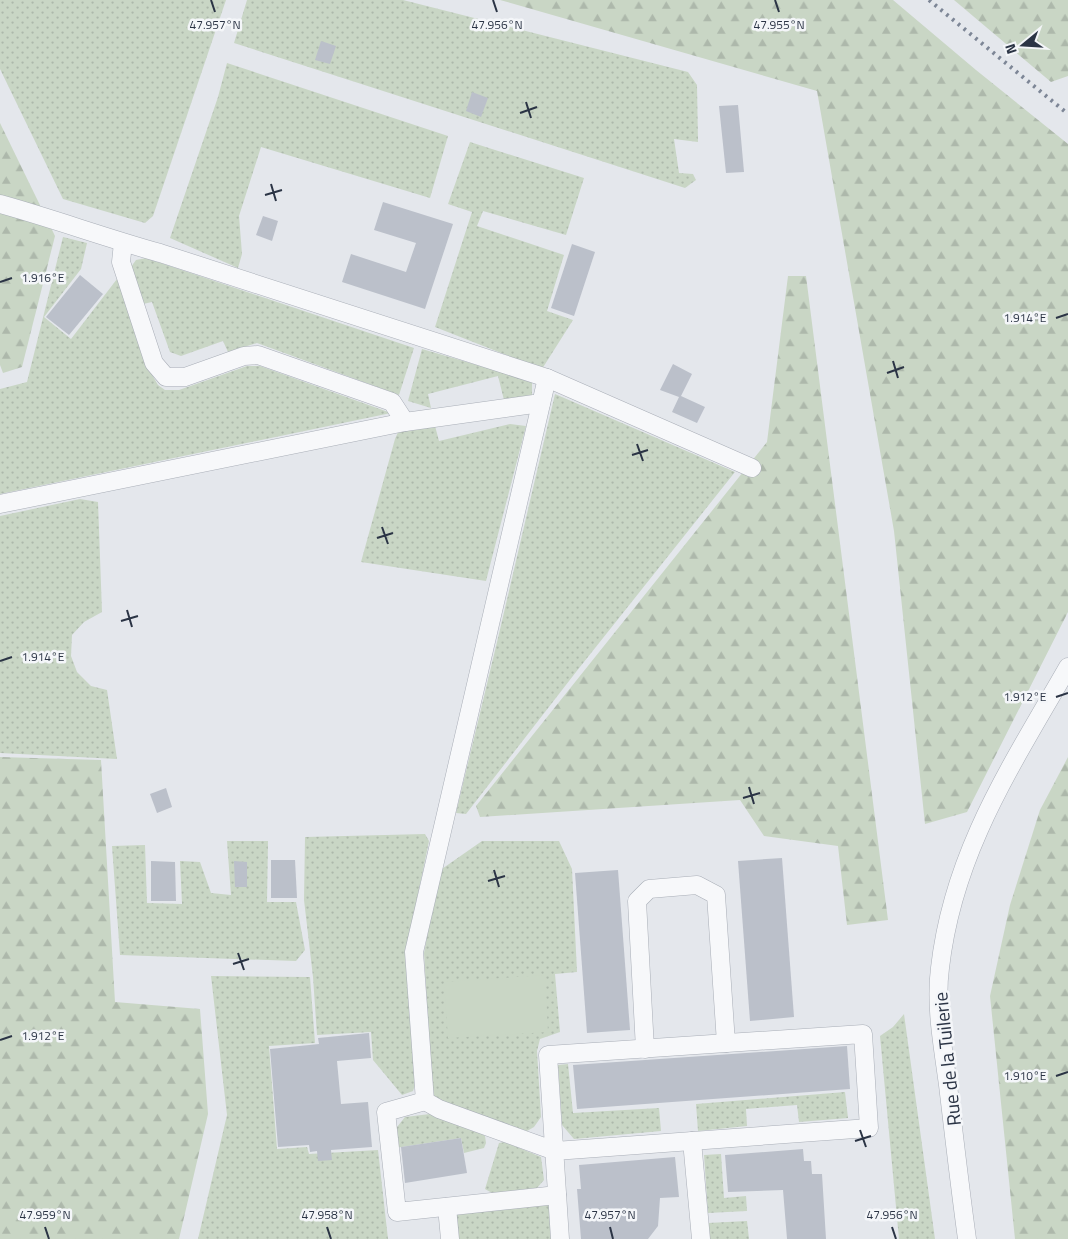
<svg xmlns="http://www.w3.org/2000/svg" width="1068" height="1239" viewBox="0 0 1068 1239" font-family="'Titillium Web',sans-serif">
<defs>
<pattern id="grass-dots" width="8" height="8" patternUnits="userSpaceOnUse" patternTransform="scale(1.25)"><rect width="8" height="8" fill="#c9d6c5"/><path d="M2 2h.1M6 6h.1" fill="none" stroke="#adb8ab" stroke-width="1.8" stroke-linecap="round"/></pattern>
<pattern id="forest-firs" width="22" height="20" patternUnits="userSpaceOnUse" patternTransform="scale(1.25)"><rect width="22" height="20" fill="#c9d6c5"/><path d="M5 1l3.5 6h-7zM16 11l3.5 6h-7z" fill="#adb8ab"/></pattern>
</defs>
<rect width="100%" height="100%" fill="#e4e7ec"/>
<g fill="url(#grass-dots)">
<polygon points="0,0 226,0 153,216 145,223 63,199 0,69"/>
<polygon points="247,0 403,0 688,72 697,85 698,142 674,139 679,173 693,174 696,180 685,188 234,43"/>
<polygon points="227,63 448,136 430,198 261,147 239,216 242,254 238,268 170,238 218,97"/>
<polygon points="470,142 584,178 566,235 483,211 477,226 564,255 547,311 573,320 542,369 435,327 472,212 448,204"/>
<polygon points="63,237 87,243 81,269 44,317 71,339 117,279 150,371 158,385 165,390 179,390 247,366 260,366 391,413 0,494 0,389 27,382"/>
<polygon points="146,258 414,348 399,395 257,343 228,352 223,341 181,356 170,352 152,302 143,304 131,267 136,260"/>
<polygon points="422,349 532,381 532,395 504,400 498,376 428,394 431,408 408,401"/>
<polygon points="555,394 735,472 576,672 466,814 456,813 498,638"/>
<polygon points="434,422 439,441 510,424 526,426 486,581 361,562 395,439 399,430"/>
<polygon points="80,499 98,502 102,612 84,622 72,635 71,656 77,672 91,686 107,690 117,759 0,753 0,516"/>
<polygon points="425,834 429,841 409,938 418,1076 413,1091 402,1095 373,1060 371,1032 317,1035 313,977 304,900 305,837"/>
<polygon points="227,841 268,841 267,902 296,902 305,950 296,961 120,955 112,846 145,845 147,903 182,904 180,861 200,862 211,893 231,895"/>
<polygon points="482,841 559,841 572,869 577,972 555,974 560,1032 540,1039 537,1051 541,1117 534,1127 527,1131 437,1101 432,1092 424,953 439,871"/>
<polygon points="211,976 310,977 315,1043 269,1046 277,1149 307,1147 309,1154 378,1150 388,1239 198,1239 227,1115"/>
<polygon points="904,1014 935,1239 899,1239 880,1036 893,1027"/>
<polygon points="568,1064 573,1113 659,1108 661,1131 574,1139 562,1125 558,1065"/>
<polygon points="845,1092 848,1118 799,1122 797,1105 746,1109 747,1126 698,1131 696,1104"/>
<polygon points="430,1114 480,1132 485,1136 486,1143 484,1148 464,1153 461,1138 395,1148 397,1127 405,1117"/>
<polygon points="505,1142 541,1157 544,1180 537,1188 492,1193 485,1189 499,1143"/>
<polygon points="721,1154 724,1198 746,1196 747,1211 708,1213 704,1155"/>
<polygon points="551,1204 553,1239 456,1239 455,1214"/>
<polygon points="747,1221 749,1239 709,1239 708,1223"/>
</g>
<g fill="url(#forest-firs)">
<polygon points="500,0 893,0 976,70 1068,144 1068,612 967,812 925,824 894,531 817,91"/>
<polygon points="954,0 1068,0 1068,76 1051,82"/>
<polygon points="0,123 55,236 22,367 3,373 0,365"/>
<polygon points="788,276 806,276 888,920 847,925 838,846 764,836 740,800 480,817 476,806 767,442"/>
<polygon points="0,757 101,760 115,1002 200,1009 208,1114 179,1239 0,1239"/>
<polygon points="1068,757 1068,1239 1015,1239 990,996 1010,905 1040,810"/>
</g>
<polygon fill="#c9d6c5" points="545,975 548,1032 448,1038 444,982"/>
<g fill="#bbc0ca">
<polygon points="321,41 336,46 330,64 315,60"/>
<polygon points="472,92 488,98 481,117 466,111"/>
<polygon points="738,105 744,172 726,173 719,106"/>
<polygon points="383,202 453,224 425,309 342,282 351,254 406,272 416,243 374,230"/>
<polygon points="263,216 278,221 272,241 256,235"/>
<polygon points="572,244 595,252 574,316 551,308"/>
<polygon points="80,275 103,294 69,335 46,317"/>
<polygon points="673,364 692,374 681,396 705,407 697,423 672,412 679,397 660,390"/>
<polygon points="166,788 172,807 157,813 150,794"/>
<polygon points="782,858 794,1017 750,1021 738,861"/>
<polygon points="271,860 295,860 297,898 271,898"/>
<polygon points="151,861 175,862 176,901 151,901"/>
<polygon points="234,861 247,862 247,887 235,887"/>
<polygon points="618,870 630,1030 587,1033 575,873"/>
<polygon points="369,1033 371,1058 337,1061 341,1104 368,1102 372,1147 331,1150 332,1160 318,1161 317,1151 310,1152 309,1145 278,1147 270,1049 319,1044 318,1038"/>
<polygon points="847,1046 850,1089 577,1109 573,1065"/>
<polygon points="461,1138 467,1173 405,1183 401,1147"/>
<polygon points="803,1149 804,1161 811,1161 812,1174 822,1174 826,1239 787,1239 783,1190 728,1192 725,1155"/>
<polygon points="675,1157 679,1197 660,1198 658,1226 648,1239 581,1239 577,1189 581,1189 579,1165"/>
</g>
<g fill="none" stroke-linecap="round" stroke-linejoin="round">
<g stroke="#a9aeb7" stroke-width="19">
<g id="minor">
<path d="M0,204c54,15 106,34 160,49l387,125 205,90"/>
<polyline points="123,243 121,262 154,363 166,377 185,377 244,356 258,355 392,402 405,422"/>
<polyline points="547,378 414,952 425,1101 439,1109 555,1151 869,1128 863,1034 548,1055 560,1239"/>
<polyline points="0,504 405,422 541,403"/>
<polyline points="645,1049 637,901 649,889 697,885 716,895 726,1043"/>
<polyline points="425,1101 386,1112 397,1212 557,1195"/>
<polyline points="692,1141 701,1239"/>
<polyline points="447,1207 450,1239"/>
<path d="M967,1239c-7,-51 -13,-103 -19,-154 -5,-38 -13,-79 -8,-117 13,-116 72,-203 128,-301"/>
</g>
</g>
<use href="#minor" stroke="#f7f8fa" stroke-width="18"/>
<polyline stroke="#7d8696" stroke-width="4" stroke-dasharray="2.5 5" stroke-linecap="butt" points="929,0 1068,114"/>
</g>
<path fill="none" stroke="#2b3445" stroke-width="2" d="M211,0l4,12M493,0l4,12M775,0l4,12M526,102l5,16M520,113l17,-6M271,184l5,17M265,195l17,-5M0,282l12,-4M1056,318l12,-4M893,361l5,17M887,373l17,-6M637,444l6,17M632,455l16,-5M382,527l6,17M377,538l16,-5M127,610l5,17M121,621l17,-5M0,661l12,-4M1056,697l12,-4M749,787l5,17M743,798l17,-5M494,870l5,17M488,881l17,-5M238,953l6,17M233,964l16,-5M0,1040l12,-4M1056,1076l12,-4M860,1130l6,17M855,1141l16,-5M45,1227l4,12M327,1227l4,12M610,1227l3,12M892,1227l4,12"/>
<g text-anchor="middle" stroke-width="5" stroke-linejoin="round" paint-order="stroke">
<g font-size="19" fill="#2b3445" stroke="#f4f6f9">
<text transform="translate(947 1059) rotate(-96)" y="7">Rue de la Tuilerie</text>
</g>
</g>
<g font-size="12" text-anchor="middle" fill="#2b3445" stroke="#f4f6f9" stroke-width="5" stroke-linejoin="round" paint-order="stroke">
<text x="215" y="29">47.957°N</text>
<text x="497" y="29">47.956°N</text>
<text x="779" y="29">47.955°N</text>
<text x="43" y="282">1.916°E</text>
<text x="1025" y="322">1.914°E</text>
<text x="43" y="661">1.914°E</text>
<text x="1025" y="701">1.912°E</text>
<text x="43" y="1040">1.912°E</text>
<text x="1025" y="1080">1.910°E</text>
<text x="45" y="1219">47.959°N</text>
<text x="327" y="1219">47.958°N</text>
<text x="610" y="1219">47.957°N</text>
<text x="892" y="1219">47.956°N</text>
</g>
<g transform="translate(1023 45) rotate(252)" stroke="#f4f6f9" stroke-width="4" paint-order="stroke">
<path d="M0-4L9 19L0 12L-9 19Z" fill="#2b3445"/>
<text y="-8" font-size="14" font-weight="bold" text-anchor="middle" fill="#2b3445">N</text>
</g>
</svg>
